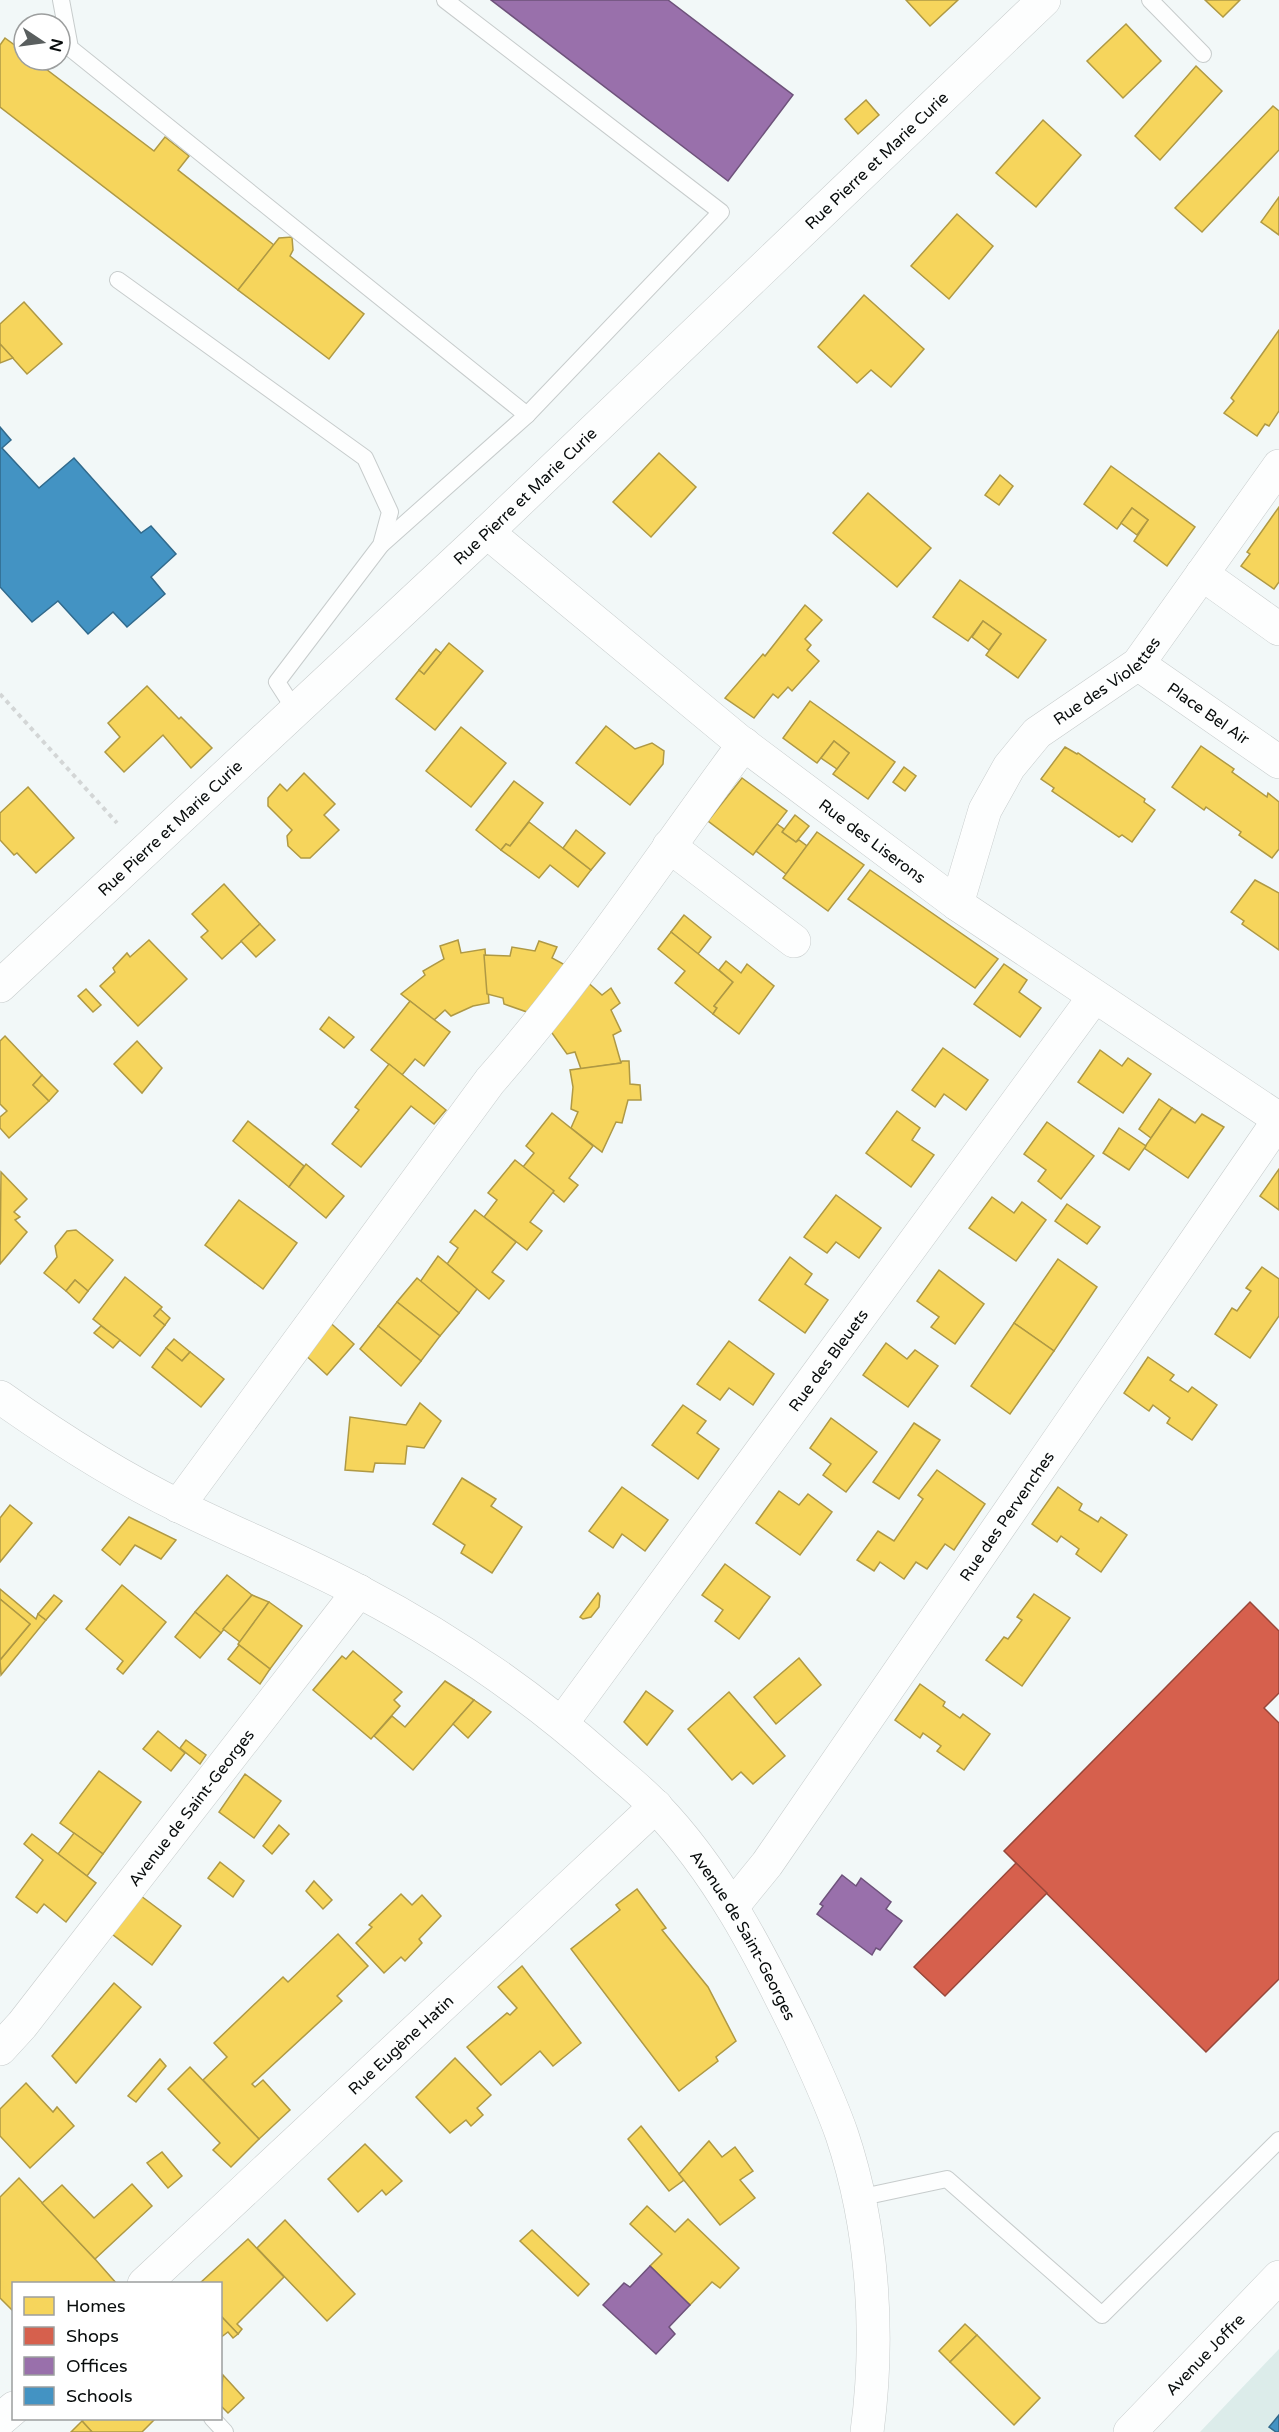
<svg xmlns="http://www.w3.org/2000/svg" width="1279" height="2432" viewBox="0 0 1279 2432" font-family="'Varela Round',sans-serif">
<rect width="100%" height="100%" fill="#f2f8f8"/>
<polygon fill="#dcecea" points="1279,2349 1279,2432 1200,2432"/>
<g fill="#f6d55c" stroke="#af9944" stroke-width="1.5">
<polygon points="906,0 958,0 930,26"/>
<polygon points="1205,0 1240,0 1223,17"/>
<polygon points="1126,24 1161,61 1123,98 1087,61"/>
<polygon points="5,38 24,52 24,60 34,60 154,151 165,137 189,156 178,170 274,245 238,290 0,107 0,45"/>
<polygon points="1196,66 1222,91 1160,160 1135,136"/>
<polygon points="866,100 879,115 858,134 845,119"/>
<polygon points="1273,106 1279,111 1279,150 1202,232 1175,208"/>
<polygon points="1043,120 1081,155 1036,207 996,173"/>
<polygon points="1279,197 1279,235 1261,222"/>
<polygon points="957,214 993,246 949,299 911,266"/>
<polygon points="292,237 293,250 290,256 364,314 329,359 238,290 279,238"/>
<polygon points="864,295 924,349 891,387 871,370 857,383 818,347"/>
<polygon points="24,302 62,344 27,374 0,344 0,324"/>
<polygon points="1279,330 1279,411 1269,426 1265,424 1257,436 1224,413 1234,401 1231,398"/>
<polygon points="0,344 13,358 0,363"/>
<polygon points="659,453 696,487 651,537 613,502"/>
<polygon points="1111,466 1195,527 1167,566 1134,541 1148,520 1132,508 1117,529 1084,504"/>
<polygon points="1000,475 1013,486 999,505 985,495"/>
<polygon points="868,493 931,548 897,587 833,533"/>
<polygon points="1279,507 1279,582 1274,589 1241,566 1250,554 1247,552"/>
<polygon points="1132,508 1148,520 1137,535 1121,523"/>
<polygon points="960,580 1046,640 1018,678 986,655 1001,634 983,621 968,641 933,617"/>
<polygon points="805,605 822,620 805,639 811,645 807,650 819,661 792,691 788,687 778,698 773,694 754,718 725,698 763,654 765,656"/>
<polygon points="983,621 1001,634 989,650 972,637"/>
<polygon points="449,643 483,671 435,730 396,699 419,670 424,674"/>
<polygon points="436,649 441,653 424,674 419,670"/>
<polygon points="147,686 179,719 181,717 212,748 191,768 163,735 124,772 105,752 120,737 108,723"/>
<polygon points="810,701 895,762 868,799 833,774 849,753 834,741 817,763 783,738"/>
<polygon points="606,726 635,749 652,743 664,751 663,764 630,805 576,763"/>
<polygon points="461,727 506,763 471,807 426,771"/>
<polygon points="834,741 849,753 837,769 821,758"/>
<polygon points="1201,746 1234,769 1232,772 1267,797 1268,793 1279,802 1279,849 1272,858 1239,835 1241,832 1206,807 1204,810 1172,787"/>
<polygon points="1065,747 1077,754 1078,753 1145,799 1144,802 1155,810 1132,842 1122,835 1119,837 1052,791 1054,788 1041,779"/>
<polygon points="904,767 916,776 905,791 893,782"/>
<polygon points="304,773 335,804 324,815 339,830 310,858 301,858 288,846 287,836 292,830 268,806 268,798 280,784 287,791"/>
<polygon points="742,778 787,811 753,855 708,821"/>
<polygon points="514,781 543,803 510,846 506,844 501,850 476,830"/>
<polygon points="28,787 74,838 36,873 17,853 14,855 0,840 0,813"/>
<polygon points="795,815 809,826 796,842 782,832"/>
<polygon points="529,822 591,870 578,887 550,865 539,878 501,850 506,844 510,846"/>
<polygon points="777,824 784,829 782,832 796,842 799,840 807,846 786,874 756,851"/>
<polygon points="576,830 605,853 591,870 563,848"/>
<polygon points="817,832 864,865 828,911 783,878"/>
<polygon points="870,870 998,959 975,988 848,899"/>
<polygon points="1255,880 1279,893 1279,950 1242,924 1244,921 1231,912"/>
<polygon points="224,884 260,924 222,959 201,937 208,931 192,914"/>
<polygon points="684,915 711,937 698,954 671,932"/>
<polygon points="260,924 275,940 256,957 241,941"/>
<polygon points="671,932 733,982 714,1006 717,1008 713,1014 675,983 685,971 658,949"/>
<polygon points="149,940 187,979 138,1026 100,986 115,972 113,968 127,953 130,957"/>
<polygon points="458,940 461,953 485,949 489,1003 473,1006 451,1016 445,1010 434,1020 401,994 425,975 423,971 444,959 440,946"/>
<polygon points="539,941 557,947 552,958 565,965 527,1012 504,1004 503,998 487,994 484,955 510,956 512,947 535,951"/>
<polygon points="726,961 741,973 747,964 774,986 739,1034 713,1014 717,1008 714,1006 733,982 719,970"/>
<polygon points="1004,964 1027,980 1019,992 1041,1008 1020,1037 974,1004"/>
<polygon points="584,979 602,995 611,988 620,1003 611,1010 621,1031 613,1035 621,1063 581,1069 575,1052 567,1054 547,1026"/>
<polygon points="86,989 101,1005 93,1012 78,996"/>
<polygon points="410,1001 450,1032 424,1066 415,1059 402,1075 371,1050"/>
<polygon points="329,1017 354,1037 344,1048 320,1029"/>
<polygon points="5,1036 42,1075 33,1085 49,1101 9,1138 0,1128 0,1117 7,1111 0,1104 0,1041"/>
<polygon points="137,1041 162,1068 142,1093 114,1064"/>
<polygon points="943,1048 988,1080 966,1110 944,1094 935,1107 912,1090"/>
<polygon points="1100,1050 1122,1066 1128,1058 1151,1074 1123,1113 1078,1082"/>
<polygon points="622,1061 629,1061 630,1084 640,1085 641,1100 628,1100 622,1123 616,1122 602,1152 571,1128 578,1112 571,1109 573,1087 570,1070 621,1063"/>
<polygon points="389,1064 446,1110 434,1124 411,1106 361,1167 332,1144 359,1110 355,1107"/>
<polygon points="42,1075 58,1091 49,1101 33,1085"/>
<polygon points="1159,1099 1172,1108 1151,1138 1139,1129"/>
<polygon points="1172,1108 1195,1123 1202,1114 1224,1127 1188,1178 1144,1148"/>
<polygon points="897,1111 920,1128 912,1140 934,1155 911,1187 866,1153"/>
<polygon points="552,1113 593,1146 569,1178 578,1185 564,1202 523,1167 534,1153 526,1146"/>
<polygon points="248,1121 304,1166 289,1187 233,1141"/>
<polygon points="1047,1122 1094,1156 1061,1199 1038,1181 1046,1170 1024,1154"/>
<polygon points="1119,1128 1146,1146 1129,1170 1103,1153"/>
<polygon points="515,1160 554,1191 530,1222 542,1231 527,1250 484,1217 497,1200 488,1193"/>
<polygon points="306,1164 344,1196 326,1218 289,1187"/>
<polygon points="1279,1169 1279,1210 1260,1196"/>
<polygon points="1,1172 27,1199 14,1212 20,1217 15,1220 27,1232 0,1264"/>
<polygon points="836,1195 881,1228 859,1258 836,1242 827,1253 804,1237"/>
<polygon points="992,1197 1014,1213 1022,1202 1046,1220 1016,1261 969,1228"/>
<polygon points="239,1200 297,1243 263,1289 205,1245"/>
<polygon points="1067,1204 1100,1227 1087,1244 1055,1221"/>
<polygon points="475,1210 516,1242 492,1272 504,1281 489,1299 447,1264 458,1248 450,1242"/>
<polygon points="76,1230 113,1260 88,1291 75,1280 66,1291 44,1273 57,1257 55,1246 67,1231"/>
<polygon points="438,1256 477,1289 459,1313 420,1282"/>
<polygon points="790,1257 812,1274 805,1284 828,1300 805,1333 759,1300"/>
<polygon points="1058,1259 1097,1287 1054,1351 1014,1323"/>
<polygon points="1262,1267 1279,1279 1279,1316 1250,1358 1215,1334 1232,1308 1237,1311 1251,1291 1246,1288"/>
<polygon points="939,1270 984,1304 955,1344 931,1327 939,1317 917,1301"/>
<polygon points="125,1277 162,1307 154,1316 165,1325 140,1356 93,1319"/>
<polygon points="417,1278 459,1313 440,1336 397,1302"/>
<polygon points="75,1280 88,1291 79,1303 66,1291"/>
<polygon points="397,1302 440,1336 421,1361 378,1326"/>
<polygon points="160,1309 170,1318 165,1325 154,1316"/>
<polygon points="325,1318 354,1344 327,1375 301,1351"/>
<polygon points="1014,1323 1054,1351 1010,1414 971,1386"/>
<polygon points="101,1326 120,1340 113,1348 94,1333"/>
<polygon points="378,1326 421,1361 401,1386 360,1349"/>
<polygon points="174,1339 190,1352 182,1361 166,1348"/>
<polygon points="729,1341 774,1374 753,1405 729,1388 720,1400 697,1384"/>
<polygon points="886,1343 907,1359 915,1350 938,1366 908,1407 863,1375"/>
<polygon points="166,1348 182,1361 190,1352 224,1379 201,1407 152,1367"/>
<polygon points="1148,1357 1174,1375 1170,1380 1188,1392 1192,1387 1217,1405 1192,1440 1167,1423 1170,1418 1153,1405 1149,1411 1124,1393"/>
<polygon points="420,1403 441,1421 424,1448 407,1446 405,1464 375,1463 373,1472 345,1470 350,1417 406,1425"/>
<polygon points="683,1405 706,1421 697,1433 719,1449 698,1479 652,1445"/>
<polygon points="831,1418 877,1452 846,1492 823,1475 831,1464 810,1448"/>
<polygon points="914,1423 940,1440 899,1499 873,1482"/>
<polygon points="937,1470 985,1504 954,1550 945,1544 927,1569 916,1562 904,1579 880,1562 874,1571 857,1560 878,1531 894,1541 923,1499 918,1495"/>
<polygon points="462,1478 496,1499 491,1506 522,1527 492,1573 461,1553 465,1545 433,1524"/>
<polygon points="622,1487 668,1520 645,1551 622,1534 613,1548 589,1531"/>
<polygon points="1058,1487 1082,1504 1079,1510 1098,1522 1101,1517 1127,1535 1101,1572 1076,1554 1079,1549 1061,1536 1057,1542 1032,1524"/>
<polygon points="779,1491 799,1505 808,1494 832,1512 800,1555 756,1523"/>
<polygon points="10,1505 32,1523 0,1562 0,1518"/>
<polygon points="129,1517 176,1540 161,1559 135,1545 120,1565 102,1550"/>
<polygon points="725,1564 770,1597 739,1639 715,1621 723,1610 702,1595"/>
<polygon points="227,1575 252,1595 221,1633 195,1612"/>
<polygon points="122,1585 166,1622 123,1674 117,1669 123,1661 86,1629"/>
<polygon points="0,1589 36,1619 38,1614 46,1620 1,1675 0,1660 30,1624 0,1599"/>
<polygon points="598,1593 600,1596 599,1607 591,1617 583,1619 580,1617"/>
<polygon points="1034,1594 1070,1618 1022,1686 986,1660 1004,1637 1008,1639 1022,1620 1017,1617"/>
<polygon points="54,1595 62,1601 46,1620 38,1614"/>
<polygon points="252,1595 269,1602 240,1642 223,1629"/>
<polygon points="0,1599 30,1624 0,1660"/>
<polygon points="269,1602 302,1626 270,1669 238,1644"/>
<polygon points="195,1612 221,1633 200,1658 175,1637"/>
<polygon points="239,1645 270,1669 260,1684 228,1659"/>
<polygon points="353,1651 402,1692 394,1700 400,1706 371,1739 313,1690 342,1656 346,1659"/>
<polygon points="799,1658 821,1685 776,1724 754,1697"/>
<polygon points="445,1681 474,1700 413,1770 374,1736 392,1716 405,1727"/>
<polygon points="920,1684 945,1702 943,1706 960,1718 963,1714 990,1734 964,1770 937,1751 941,1746 923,1733 920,1738 895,1720"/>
<polygon points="646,1691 673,1711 647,1745 624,1722"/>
<polygon points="729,1692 785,1756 753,1784 741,1772 732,1780 688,1729"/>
<polygon points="474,1700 491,1712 468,1738 453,1724"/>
<polygon points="158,1731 185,1753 171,1771 143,1749"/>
<polygon points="186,1740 206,1755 200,1764 180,1748"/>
<polygon points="99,1771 141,1802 103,1854 60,1823"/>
<polygon points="245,1774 281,1801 254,1838 219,1812"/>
<polygon points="279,1825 289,1834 272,1854 263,1846"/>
<polygon points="74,1833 103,1854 87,1876 58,1854"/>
<polygon points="32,1834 96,1883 66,1922 44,1904 37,1913 16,1897 43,1860 24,1844"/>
<polygon points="220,1862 244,1881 233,1897 208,1878"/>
<polygon points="314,1881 332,1900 323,1909 306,1891"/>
<polygon points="637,1889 666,1928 662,1930 708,1987 736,2041 716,2057 718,2061 679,2091 571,1949 620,1910 616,1905"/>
<polygon points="401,1894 412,1905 422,1895 441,1916 419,1939 422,1943 405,1961 401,1957 384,1973 356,1943 372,1927 369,1925"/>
<polygon points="141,1896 181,1926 152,1965 112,1934"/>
<polygon points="338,1934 368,1966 337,1996 342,2001 252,2084 255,2087 263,2080 290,2110 259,2139 203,2080 227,2057 214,2043 283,1977 288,1982"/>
<polygon points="522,1966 581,2043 553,2066 540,2051 501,2085 467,2047 507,2013 510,2015 517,2008 498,1987"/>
<polygon points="114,1983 141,2007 76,2083 52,2056"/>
<polygon points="455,2058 491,2095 477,2108 483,2115 471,2126 466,2120 450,2133 416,2097"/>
<polygon points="160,2059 166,2066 136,2102 128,2096"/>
<polygon points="190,2067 259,2139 231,2167 213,2150 220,2143 168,2089"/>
<polygon points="26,2083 53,2112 57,2107 74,2126 30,2168 0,2136 0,2109"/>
<polygon points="641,2126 684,2180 669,2191 628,2139"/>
<polygon points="709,2141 722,2157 735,2147 753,2171 740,2180 755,2198 720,2225 679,2174"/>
<polygon points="365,2144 402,2181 386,2195 382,2190 358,2212 328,2179"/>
<polygon points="162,2152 182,2176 168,2188 147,2163"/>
<polygon points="19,2178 95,2259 117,2284 14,2284 14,2312 0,2298 0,2197"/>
<polygon points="132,2184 152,2206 95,2259 42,2203 62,2185 94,2218"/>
<polygon points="647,2206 675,2232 688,2219 739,2268 720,2288 712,2282 690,2305 650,2266 662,2254 630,2224"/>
<polygon points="285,2220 355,2294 327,2321 257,2248"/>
<polygon points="532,2230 589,2284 578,2296 520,2241"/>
<polygon points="248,2239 284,2277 237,2324 242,2329 238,2334 220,2315 220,2284 199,2284"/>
<polygon points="220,2315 238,2334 233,2338 228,2332 220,2338"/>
<polygon points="965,2324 977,2335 950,2362 939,2351"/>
<polygon points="977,2335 1040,2398 1014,2425 950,2362"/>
<polygon points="223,2375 244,2398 228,2413 220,2405"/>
<polygon points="85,2418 152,2418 154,2420 142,2432 92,2432 82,2421"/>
<polygon points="82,2421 92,2432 71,2432"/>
</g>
<g fill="#d6604d" stroke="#98473a" stroke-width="1.5">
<polygon points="1250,1602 1279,1631 1279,1693 1264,1708 1279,1723 1279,1979 1206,2052 1004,1851"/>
<polygon points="1016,1863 1047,1893 945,1996 914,1967"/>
</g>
<g fill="#9970ab" stroke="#6e527b" stroke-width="1.5">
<polygon points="491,0 668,0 793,95 728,181"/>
<polygon points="842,1875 856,1886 861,1878 891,1902 886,1909 902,1921 880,1950 876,1948 872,1955 817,1914 823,1906 820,1904"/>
<polygon points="650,2266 690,2305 669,2327 675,2334 656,2354 603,2305 624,2283 630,2287"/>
</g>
<g fill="#4393c3" stroke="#316a8c" stroke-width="1.5">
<polygon points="0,427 11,440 2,448 39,488 74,458 141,533 151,526 176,554 151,577 165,594 127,627 113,612 88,634 58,601 32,622 0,587"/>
<polygon points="1279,2415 1279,2432 1276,2432 1269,2427"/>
</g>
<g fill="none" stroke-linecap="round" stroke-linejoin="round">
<g stroke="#c7cccc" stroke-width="18">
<g id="lane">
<polyline points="61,0 70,48 527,415 721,212 445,0"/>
<polyline points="1150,0 1203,54"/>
<polyline points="118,280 365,458 390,512 381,545 277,682 295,710"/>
<polyline points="382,544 527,415"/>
<polyline points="858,2198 947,2179 1102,2315 1279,2140"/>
<polyline points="212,2418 225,2432"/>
</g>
</g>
<g stroke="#c7cccc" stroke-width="34">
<g id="street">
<path id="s1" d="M487,532l251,208 219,164 322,215"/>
<polyline points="1202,574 1279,629"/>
<path id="s2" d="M1138,664l141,98"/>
<polyline points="669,846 794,941"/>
<path id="s3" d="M957,904l28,-94 24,-43 28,-34 101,-69 141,-198"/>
<path id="s4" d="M0,986l487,-454 557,-532"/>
<path d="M178,1506l312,-425c93,-106 170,-224 254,-337"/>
<path id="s5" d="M562,1723l532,-726"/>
<path id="s6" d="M732,1907l35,-43 512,-744"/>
<path id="s7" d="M0,2049l22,-24 337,-434"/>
<path id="s8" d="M144,2284l512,-478"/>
<polyline points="0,2420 14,2408"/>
</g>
</g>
<g stroke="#c7cccc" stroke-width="34">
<g id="secondary">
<path id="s9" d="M0,1397c58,41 117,79 181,110 59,29 121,54 179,85 90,47 170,102 246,170 16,14 34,28 49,44 63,65 105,148 144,228 15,33 31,66 43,101 31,93 38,200 25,297"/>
<path id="s10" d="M1130,2432l149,-155"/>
</g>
</g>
<polyline stroke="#d3d6d6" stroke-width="4" stroke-dasharray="4.5 4.5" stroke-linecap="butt" points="0,694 117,823"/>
<use href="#lane" stroke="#fdfefe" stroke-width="16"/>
<use href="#street" stroke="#fdfefe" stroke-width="33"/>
<use href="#secondary" stroke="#fdfefe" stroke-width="33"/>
</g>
<g text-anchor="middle" stroke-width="6" stroke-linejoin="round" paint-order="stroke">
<g font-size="16" fill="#080c0c" stroke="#fff">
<text dy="6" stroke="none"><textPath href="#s4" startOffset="1204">Rue Pierre et Marie Curie</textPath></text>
<text dy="6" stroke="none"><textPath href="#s4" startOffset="718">Rue Pierre et Marie Curie</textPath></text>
<text dy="6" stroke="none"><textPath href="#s3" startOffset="279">Rue des Violettes</textPath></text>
<text dy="6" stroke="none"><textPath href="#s2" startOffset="86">Place Bel Air</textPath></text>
<text dy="6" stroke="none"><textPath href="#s4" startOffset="232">Rue Pierre et Marie Curie</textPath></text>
<text dy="6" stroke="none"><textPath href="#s1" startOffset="494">Rue des Liserons</textPath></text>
<text dy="6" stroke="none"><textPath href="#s5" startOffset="450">Rue des Bleuets</textPath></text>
<text dy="6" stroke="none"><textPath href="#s6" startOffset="478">Rue des Pervenches</textPath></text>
<text dy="6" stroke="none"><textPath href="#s7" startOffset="308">Avenue de Saint-Georges</textPath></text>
<text dy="6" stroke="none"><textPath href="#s9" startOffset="933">Avenue de Saint-Georges</textPath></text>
<text dy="6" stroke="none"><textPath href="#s8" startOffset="351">Rue Eugène Hatin</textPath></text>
<text dy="6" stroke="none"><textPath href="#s10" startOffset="108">Avenue Joffre</textPath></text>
</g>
</g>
<rect x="12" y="2282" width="210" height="138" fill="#ffffff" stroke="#9c9e9e" stroke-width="1.5"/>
<rect x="24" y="2297" width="30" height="18" fill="#f6d55c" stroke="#9c9e9e" stroke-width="1.5"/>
<text x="66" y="2312" font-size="18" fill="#080c0c">Homes</text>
<rect x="24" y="2327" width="30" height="18" fill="#d6604d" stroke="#9c9e9e" stroke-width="1.5"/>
<text x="66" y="2342" font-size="18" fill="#080c0c">Shops</text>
<rect x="24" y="2357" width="30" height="18" fill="#9970ab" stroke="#9c9e9e" stroke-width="1.5"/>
<text x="66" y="2372" font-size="18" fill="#080c0c">Offices</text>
<rect x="24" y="2387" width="30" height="18" fill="#4393c3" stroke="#9c9e9e" stroke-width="1.5"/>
<text x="66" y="2402" font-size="18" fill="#080c0c">Schools</text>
<g transform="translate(42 42) rotate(103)"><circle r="28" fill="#ffffff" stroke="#9c9e9e" stroke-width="1.5"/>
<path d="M0-4.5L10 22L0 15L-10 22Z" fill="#5a5f5f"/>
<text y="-9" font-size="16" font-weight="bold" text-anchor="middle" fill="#080c0c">N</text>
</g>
</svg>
